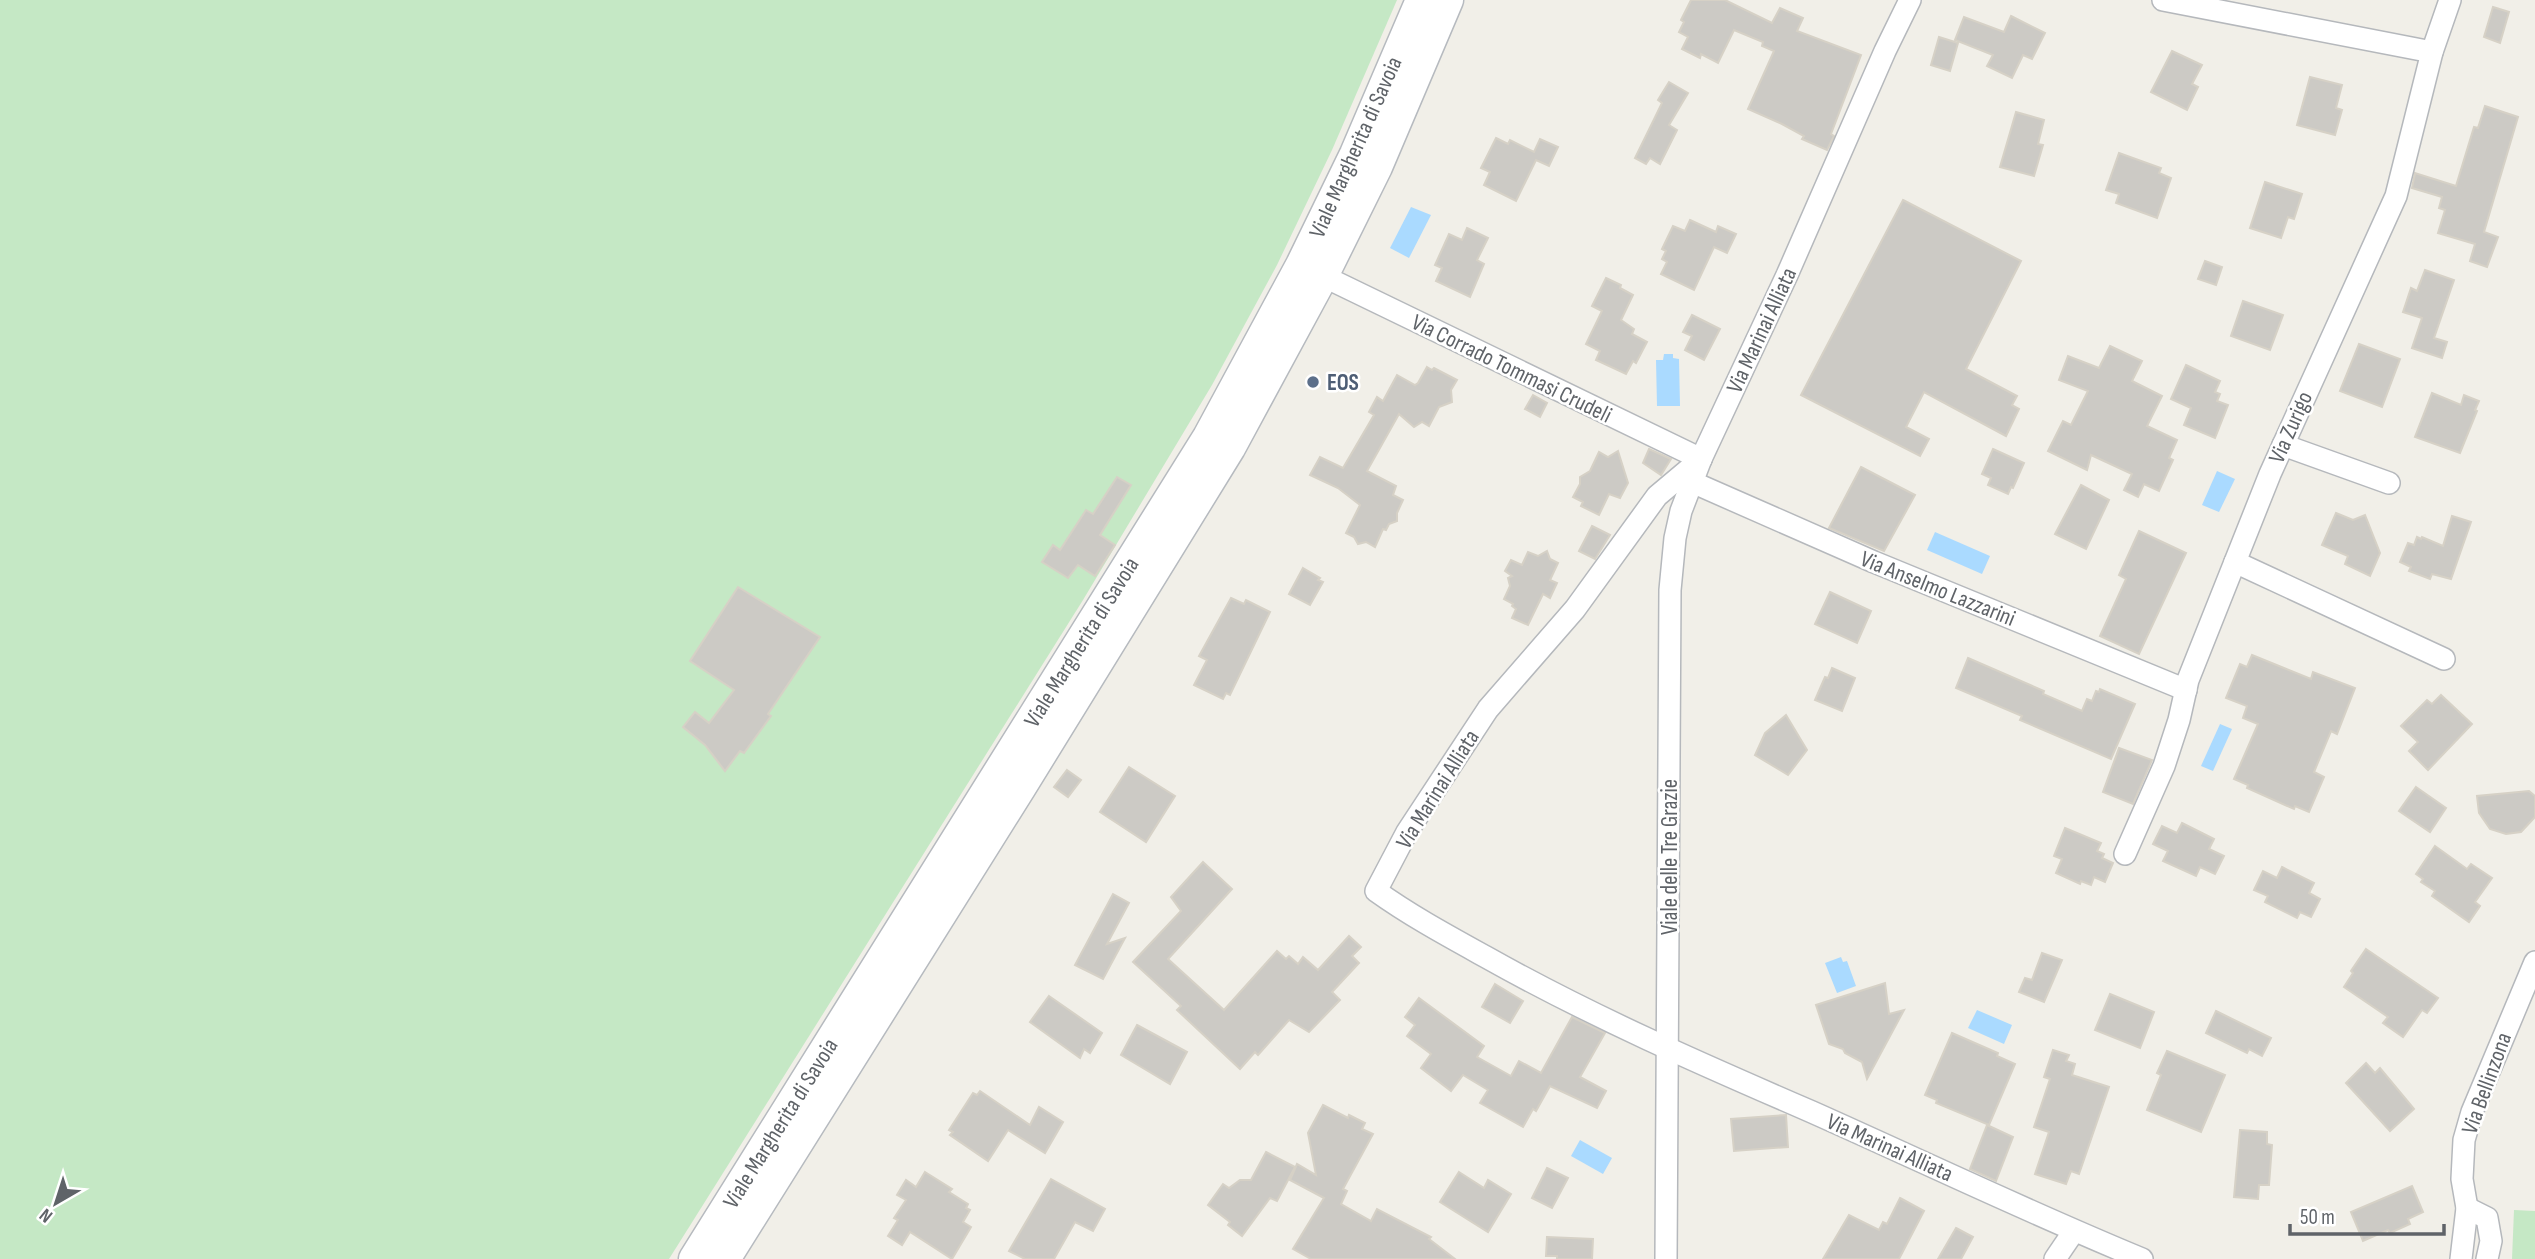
<svg xmlns="http://www.w3.org/2000/svg" width="2535" height="1259" viewBox="0 0 2535 1259" font-family="'Sofia Sans Condensed',sans-serif">
<rect width="100%" height="100%" fill="#f1efe8"/>
<g fill="#c5e8c5">
<polygon points="0,0 1397,0 1332,150 1277,265 1212,385 1083,600 669,1259 0,1259"/>
<polygon points="2514,1210 2535,1211 2535,1259 2512,1259"/>
</g>
<g fill="#aadaff">
<polygon points="1411,207 1431,215 1409,258 1390,248"/>
<polygon points="1664,354 1673,354 1673,358 1679,359 1680,406 1657,406 1656,360 1663,360"/>
<polygon points="2217,471 2235,479 2219,512 2202,505"/>
<polygon points="1935,532 1990,556 1982,574 1927,550"/>
<polygon points="2220,724 2232,729 2213,771 2201,766"/>
<polygon points="1841,957 1843,962 1847,961 1856,986 1837,993 1825,963"/>
<polygon points="1977,1010 2012,1025 2004,1044 1968,1028"/>
<polygon points="1580,1140 1612,1158 1603,1174 1571,1156"/>
</g>
<g fill="#cccac5" stroke="#d6d1c6" stroke-width="2">
<polygon points="1691,0 1725,0 1772,23 1780,8 1803,18 1797,31 1861,55 1831,134 1834,136 1827,150 1802,139 1804,136 1782,124 1748,109 1774,51 1762,46 1763,42 1734,30 1718,63 1701,54 1700,58 1682,49 1688,37 1679,32 1684,22 1681,20"/>
<polygon points="2493,7 2509,12 2500,43 2484,37"/>
<polygon points="2011,16 2045,33 2032,59 2023,55 2012,78 1987,66 1993,55 1955,40 1964,17 2004,32"/>
<polygon points="1939,37 1958,43 1950,71 1931,65"/>
<polygon points="2172,51 2202,65 2192,84 2198,87 2187,110 2151,92"/>
<polygon points="2310,77 2342,85 2336,108 2342,110 2335,135 2297,125"/>
<polygon points="1669,82 1688,93 1669,125 1677,130 1660,164 1650,158 1646,164 1635,158 1662,103 1658,100"/>
<polygon points="2485,106 2518,117 2484,232 2498,237 2487,267 2470,261 2475,244 2438,233 2445,210 2439,208 2442,197 2412,188 2415,173 2456,186 2474,127 2478,128"/>
<polygon points="2016,112 2044,120 2038,144 2043,145 2034,176 2000,167"/>
<polygon points="1496,138 1508,144 1510,140 1534,152 1540,139 1558,147 1549,166 1536,160 1516,201 1484,185 1490,172 1481,168"/>
<polygon points="2119,153 2161,168 2159,173 2171,178 2157,218 2116,203 2119,194 2106,190"/>
<polygon points="2265,182 2302,194 2294,219 2288,217 2281,238 2250,228"/>
<polygon points="1903,200 2021,261 1966,369 2017,396 2012,405 2019,409 2006,436 1924,392 1906,427 1929,439 1920,456 1801,395"/>
<polygon points="1690,220 1716,232 1718,226 1736,234 1727,253 1714,247 1694,290 1661,274 1667,262 1662,259 1666,251 1662,249 1673,226 1685,231"/>
<polygon points="1467,228 1488,238 1477,260 1484,264 1470,297 1436,281 1442,268 1435,265 1449,234 1462,240"/>
<polygon points="2205,261 2222,267 2216,285 2198,279"/>
<polygon points="2425,270 2454,280 2434,338 2447,342 2442,358 2412,348 2422,318 2403,312 2411,288 2417,291"/>
<polygon points="1606,278 1621,285 1620,288 1633,295 1621,320 1634,329 1632,334 1647,342 1636,363 1633,361 1626,374 1596,360 1600,351 1586,344 1602,311 1592,306"/>
<polygon points="2243,301 2283,315 2270,350 2231,336"/>
<polygon points="1692,315 1720,329 1704,360 1685,350 1692,336 1683,332"/>
<polygon points="2359,344 2400,359 2382,407 2340,391"/>
<polygon points="2110,346 2142,361 2132,381 2162,396 2147,426 2177,440 2169,458 2173,460 2159,491 2144,484 2138,497 2124,490 2132,474 2091,455 2087,470 2048,451 2063,421 2071,425 2088,391 2059,380 2068,356 2099,368"/>
<polygon points="2186,365 2220,381 2215,392 2220,394 2217,401 2228,405 2215,438 2184,425 2191,408 2171,399"/>
<polygon points="1427,367 1432,370 1434,368 1457,380 1451,390 1452,402 1439,407 1429,426 1422,422 1414,427 1399,414 1367,471 1396,486 1393,495 1403,500 1397,513 1397,521 1389,524 1386,530 1383,529 1375,547 1366,542 1358,544 1354,537 1346,533 1360,505 1338,488 1310,475 1320,457 1343,468 1374,415 1369,412 1377,397 1383,401 1397,375 1415,385 1418,383"/>
<polygon points="2432,393 2461,405 2464,395 2479,401 2475,410 2477,411 2460,453 2415,437"/>
<polygon points="1533,395 1547,403 1540,417 1525,409"/>
<polygon points="1649,449 1671,459 1661,475 1643,463"/>
<polygon points="1993,449 2024,463 2013,488 2011,487 2008,494 1988,485 1991,478 1982,474"/>
<polygon points="1618,451 1628,483 1620,498 1609,494 1599,515 1581,506 1583,502 1573,497 1580,484 1580,477 1590,471 1599,452 1608,457"/>
<polygon points="1861,467 1915,495 1884,551 1829,528"/>
<polygon points="1117,477 1131,485 1100,535 1115,545 1095,576 1078,565 1068,578 1042,562 1053,545 1060,550 1086,510 1093,514"/>
<polygon points="2081,485 2109,500 2086,549 2055,534"/>
<polygon points="2336,513 2353,520 2365,515 2380,553 2370,576 2345,564 2348,556 2322,545"/>
<polygon points="2452,516 2471,522 2451,579 2432,574 2430,579 2409,571 2411,567 2400,562 2408,543 2414,545 2417,537 2421,539 2422,537 2443,546"/>
<polygon points="1592,526 1610,535 1595,559 1579,551"/>
<polygon points="2139,531 2186,553 2139,654 2100,636 2126,579 2119,575"/>
<polygon points="1547,551 1550,559 1558,563 1550,580 1557,583 1550,598 1543,594 1528,625 1512,618 1516,609 1512,606 1513,604 1504,599 1510,586 1508,578 1512,576 1505,571 1511,560 1522,565 1528,552 1538,556"/>
<polygon points="1303,568 1320,578 1318,580 1323,582 1310,605 1289,594"/>
<polygon points="738,587 820,637 768,714 771,716 744,753 740,751 725,771 705,745 683,727 695,712 709,723 734,690 690,661"/>
<polygon points="1830,592 1871,611 1857,643 1815,624"/>
<polygon points="1231,598 1244,604 1246,600 1270,612 1230,695 1226,693 1223,699 1194,685 1207,660 1199,656"/>
<polygon points="2252,655 2311,679 2313,672 2355,688 2337,734 2331,731 2314,772 2324,777 2309,812 2295,806 2294,809 2247,788 2248,785 2234,779 2258,724 2243,718 2247,706 2226,698 2240,664 2247,667"/>
<polygon points="1968,658 2044,691 2043,694 2082,711 2087,699 2092,701 2096,691 2099,692 2100,689 2135,704 2111,759 2020,720 2022,716 1956,688"/>
<polygon points="1832,668 1855,678 1842,711 1815,700 1825,677 1828,678"/>
<polygon points="2441,695 2472,724 2428,770 2409,751 2418,742 2401,726 2427,700 2432,704"/>
<polygon points="1786,715 1807,750 1788,775 1755,755 1765,733"/>
<polygon points="2119,748 2152,760 2133,804 2103,792"/>
<polygon points="1129,767 1175,796 1146,842 1100,812"/>
<polygon points="1067,770 1081,780 1068,797 1054,787"/>
<polygon points="2416,787 2446,808 2430,832 2399,811"/>
<polygon points="2529,791 2535,796 2535,817 2521,832 2506,834 2490,829 2479,813 2477,796"/>
<polygon points="2182,823 2214,839 2209,849 2224,856 2215,874 2200,867 2196,876 2163,861 2168,851 2153,844 2162,826 2177,833"/>
<polygon points="2065,828 2101,843 2097,851 2104,854 2102,858 2113,863 2105,882 2094,877 2091,885 2081,881 2080,884 2056,873 2062,859 2054,856"/>
<polygon points="2435,846 2467,869 2471,864 2492,878 2475,902 2480,906 2469,922 2432,896 2435,891 2421,882 2423,879 2416,874"/>
<polygon points="1203,862 1232,889 1168,959 1224,1010 1277,951 1286,959 1289,956 1298,964 1303,957 1318,970 1349,936 1361,947 1352,956 1359,963 1332,992 1340,1000 1309,1032 1289,1020 1258,1055 1255,1052 1240,1069 1177,1010 1181,1006 1133,962 1181,911 1171,897"/>
<polygon points="2282,867 2314,883 2309,893 2320,899 2311,917 2300,912 2297,918 2265,902 2268,896 2254,890 2263,871 2277,878"/>
<polygon points="1113,894 1129,903 1107,944 1125,938 1103,979 1075,965"/>
<polygon points="2366,949 2438,998 2427,1013 2422,1010 2403,1037 2383,1023 2388,1017 2344,987 2353,973 2351,971"/>
<polygon points="2042,953 2062,960 2044,1002 2019,992 2025,978 2032,980"/>
<polygon points="1885,983 1889,1014 1904,1010 1867,1079 1862,1062 1845,1053 1843,1049 1829,1044 1816,1005"/>
<polygon points="1495,984 1523,1001 1510,1023 1482,1007"/>
<polygon points="2110,994 2154,1012 2140,1048 2095,1030"/>
<polygon points="1049,996 1102,1033 1090,1053 1084,1049 1080,1058 1030,1022"/>
<polygon points="1419,998 1484,1046 1477,1057 1511,1076 1519,1061 1541,1073 1572,1017 1605,1033 1580,1077 1606,1091 1597,1108 1550,1086 1536,1111 1533,1109 1523,1127 1480,1103 1488,1090 1463,1075 1451,1091 1421,1068 1431,1054 1407,1036 1415,1025 1405,1017"/>
<polygon points="2216,1011 2271,1038 2262,1056 2249,1049 2247,1053 2206,1033"/>
<polygon points="1137,1025 1187,1052 1170,1084 1121,1055"/>
<polygon points="1952,1033 1998,1053 1997,1056 2015,1064 1989,1125 1936,1103 1937,1100 1925,1095"/>
<polygon points="2053,1050 2069,1055 2066,1061 2075,1064 2072,1075 2109,1087 2079,1174 2071,1171 2066,1184 2035,1174 2049,1132 2034,1127 2050,1079 2044,1077"/>
<polygon points="2167,1051 2225,1075 2201,1132 2147,1110 2161,1075 2157,1073"/>
<polygon points="2366,1063 2375,1073 2380,1068 2414,1109 2390,1131 2346,1083"/>
<polygon points="980,1091 1030,1125 1039,1107 1063,1122 1045,1153 1008,1130 988,1161 950,1135 953,1132 949,1130 973,1093 977,1095"/>
<polygon points="1323,1105 1348,1118 1349,1115 1365,1123 1362,1129 1373,1134 1343,1189 1347,1191 1341,1204 1371,1221 1377,1209 1431,1237 1429,1239 1455,1259 1311,1259 1293,1249 1324,1198 1290,1180 1297,1164 1316,1175 1308,1133"/>
<polygon points="1786,1115 1788,1147 1734,1151 1731,1119"/>
<polygon points="1987,1125 2013,1137 1996,1181 1970,1169"/>
<polygon points="2240,1130 2267,1132 2267,1144 2272,1145 2269,1185 2259,1185 2258,1199 2234,1197"/>
<polygon points="1266,1152 1295,1167 1277,1201 1270,1198 1242,1236 1228,1225 1230,1222 1208,1205 1223,1184 1229,1188 1240,1180 1251,1180"/>
<polygon points="1547,1168 1568,1178 1552,1208 1532,1198"/>
<polygon points="925,1172 952,1189 949,1192 968,1204 966,1208 970,1210 963,1222 971,1227 952,1259 910,1232 902,1245 888,1236 898,1220 894,1218 906,1200 897,1195 906,1180 916,1187"/>
<polygon points="1459,1172 1484,1188 1488,1180 1511,1194 1488,1232 1440,1202"/>
<polygon points="1051,1179 1105,1209 1093,1231 1075,1222 1054,1259 1025,1259 1009,1251"/>
<polygon points="2412,1186 2423,1212 2408,1219 2410,1224 2390,1233 2388,1230 2363,1241 2351,1212"/>
<polygon points="1900,1198 1924,1211 1899,1259 1823,1259 1849,1215 1879,1230 1883,1222 1887,1224"/>
<polygon points="1956,1228 1973,1237 1961,1259 1938,1259"/>
<polygon points="1547,1237 1593,1239 1592,1259 1557,1259 1557,1256 1546,1256"/>
</g>
<g fill="none" stroke-linecap="round" stroke-linejoin="round">
<g stroke="#b5b8bc" stroke-width="24">
<g id="street">
<polyline points="2163,0 2432,52"/>
<polyline points="1323,276 1701,459"/>
<polyline points="2283,445 2389,483"/>
<path d="M1701,459l-44,37 -82,113 -87,100 -81,123 -31,59c35,25 72,45 110,66 105,59 215,107 326,155 110,49 218,101 330,147"/>
<polyline points="1692,482 1874,562 2186,690"/>
<polyline points="2235,562 2444,659"/>
<polyline points="2125,854 2164,766 2179,720 2188,680 2270,474 2396,196 2432,52 2450,0"/>
<polyline points="2467,1208 2487,1218 2491,1241 2487,1259"/>
<polyline points="1666,1259 1670,590 1675,538 1681,511 1701,459 1787,275 1885,51 1910,0"/>
<polyline points="2055,1259 2074,1231"/>
<polyline points="2461,1259 2467,1208 2462,1179 2464,1140 2472,1112 2535,962"/>
</g>
</g>
<g stroke="#b6babf" stroke-width="33">
<g id="secondary">
<polyline points="694,1259 1208,437 1301,265 1355,154 1421,0"/>
<polyline points="725,1259 1021,787 1230,448 1323,276 1377,167 1448,0"/>
</g>
</g>
<use href="#street" stroke="#fff" stroke-width="21"/>
<use href="#secondary" stroke="#fff" stroke-width="30"/>
</g>
<circle fill="#5c6f8a" stroke="#fff" stroke-width="2.5" cx="1313" cy="382" r="7"/>
<g text-anchor="middle" stroke-width="5" stroke-linejoin="round" paint-order="stroke">
<g font-size="23" fill="#5f6368" stroke="#fff">
<text transform="translate(1355 147) rotate(-66)" y="8">Viale Margherita di Savoia</text>
<text transform="translate(1761 330) rotate(-65)" y="8">Via Marinai Alliata</text>
<text transform="translate(1512 368) rotate(26)" y="8">Via Corrado Tommasi Crudeli</text>
<text transform="translate(2290 427) rotate(-66)" y="8">Via Zurigo</text>
<text transform="translate(1938 588) rotate(22)" y="8">Via Anselmo Lazzarini</text>
<text transform="translate(1081 642) rotate(-58)" y="8">Viale Margherita di Savoia</text>
<text transform="translate(1437 789) rotate(-58)" y="8">Via Marinai Alliata</text>
<text transform="translate(1669 857) rotate(-90)" y="8">Viale delle Tre Grazie</text>
<text transform="translate(2486 1083) rotate(-70)" y="8">Via Bellinzona</text>
<text transform="translate(780 1123) rotate(-58)" y="8">Viale Margherita di Savoia</text>
<text transform="translate(1890 1147) rotate(24)" y="8">Via Marinai Alliata</text>
</g>
<g font-size="23" font-weight="bold" fill="#4e5e75" stroke="#fff" text-anchor="start">
<text x="1327" y="390">EOS</text>
</g>
</g>
<g transform="translate(56 1203) rotate(219)" stroke="#ffffff" stroke-width="5" paint-order="stroke">
<path d="M0-5L12 26L0 18L-12 26Z" fill="#5f6368"/>
<text y="-10" font-size="19" font-weight="bold" text-anchor="middle" fill="#5f6368">N</text>
</g>
<path d="M2290 1224v10h154v-10" fill="none" stroke="#5f6368" stroke-width="3.5"/>
<text x="2300" y="1224" font-size="21" fill="#5f6368" stroke="#ffffff" stroke-width="5" paint-order="stroke">50 m</text>
</svg>
